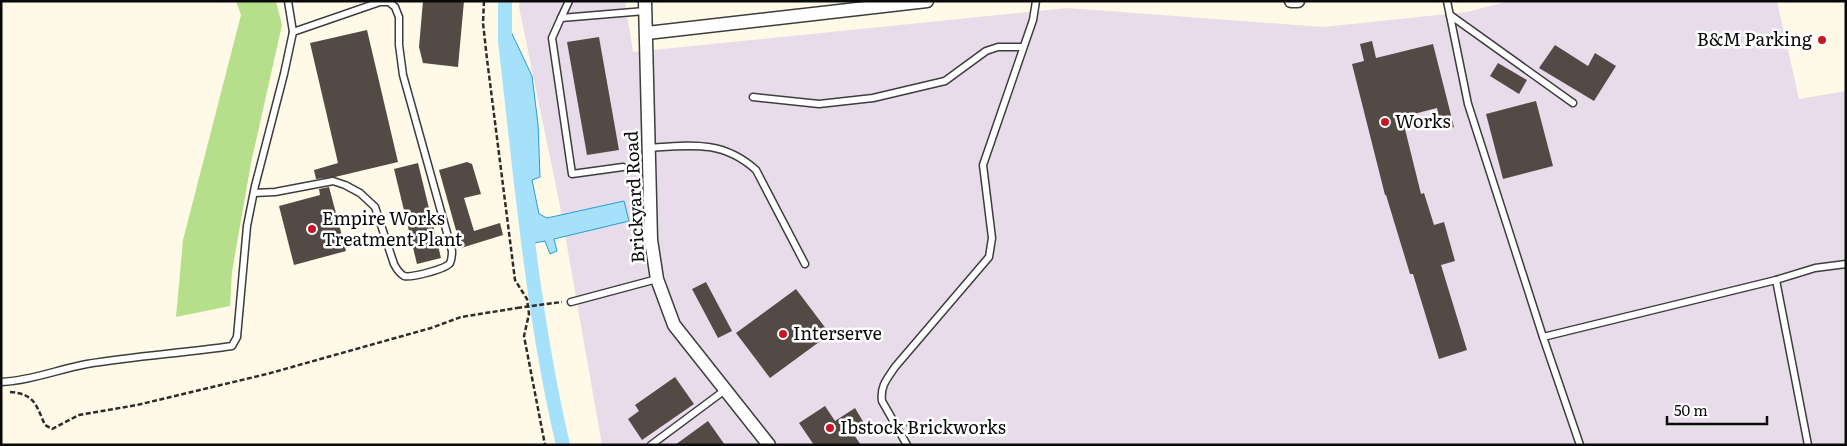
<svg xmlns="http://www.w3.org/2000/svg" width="1847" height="446" viewBox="0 0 1847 446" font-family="Literata,serif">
<rect width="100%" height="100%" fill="#fff9e7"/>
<polygon fill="#e8dceb" points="520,1 625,1 633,52 1068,8 1323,27 1467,12 1509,1 1777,1 1799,99 1846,91 1846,445 602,445 560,206 519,7"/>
<polygon fill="#b6df8b" points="236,1 276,1 282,25 251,163 232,272 230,306 176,317 183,240 241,15"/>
<polygon fill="#a6e1fc" stroke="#269cda" points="505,19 532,76 538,124 540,177 532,180 539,214 547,218 624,201 629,221 554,239 557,251 550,254 545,241 529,244 505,42"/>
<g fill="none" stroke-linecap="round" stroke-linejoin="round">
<path stroke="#a6e1fc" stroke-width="14" d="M505,1v41c16,135 27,271 58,403"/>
</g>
<g fill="#544a45">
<polygon points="423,1 464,1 458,67 423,63 419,47"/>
<polygon points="367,30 398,162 335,177 316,179 314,170 338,163 310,43"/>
<polygon points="599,37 619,150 587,155 567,42"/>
<polygon points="1372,41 1376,58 1433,44 1454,127 1442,129 1437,108 1402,117 1421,194 1424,193 1434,225 1444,222 1455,261 1441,265 1467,350 1439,359 1413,274 1410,274 1386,195 1385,195 1352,64 1364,61 1360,44"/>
<polygon points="1555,45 1588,66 1595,53 1616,66 1594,101 1539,68"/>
<polygon points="1498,63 1527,80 1519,94 1490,76"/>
<polygon points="1536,101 1553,166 1503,179 1486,114"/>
<polygon points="467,162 472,164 481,194 464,198 474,231 500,223 503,235 461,248 439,170"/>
<polygon points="418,163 441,258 417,264 394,169"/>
<polygon points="329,187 346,251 294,265 279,206 320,195 319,189"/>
<polygon points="706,282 732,331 718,338 692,289"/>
<polygon points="796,289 830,334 770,378 736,333"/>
<polygon points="675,377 694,404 642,440 628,419 639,411 635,405"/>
<polygon points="825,406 835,421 855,408 864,423 852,432 861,445 814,445 799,423"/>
<polygon points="915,420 922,431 913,437 906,425"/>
<polygon points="708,421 725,445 675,445"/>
</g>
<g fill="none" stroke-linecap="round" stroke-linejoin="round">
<g stroke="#3d3d3d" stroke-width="9">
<g id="service">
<polyline points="1447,1 1468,104 1543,337 1580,445"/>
<polyline points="1450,15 1573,103"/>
<polyline points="561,18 569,1"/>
<polyline points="753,97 819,104 873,98 945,81 986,51 998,47 1023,47"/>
<path d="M649,148c42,-3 74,-8 107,22l49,94"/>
<polyline points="623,167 572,174 552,38 561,18 645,11"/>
<path d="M254,193l21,-1 58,-11 12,4 15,8 15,14 19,57c2,4 5,9 10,12 7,2 42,-7 46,-13 2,-4 2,-8 2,-12l-49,-176 -4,-30v-28l-4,-10 -6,-5h-9l-87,30"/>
<polyline points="1776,280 1808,445"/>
<polyline points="571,302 657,279"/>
<polyline points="1543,337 1776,280 1815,268 1846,264"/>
<path d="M1,382c29,-1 58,-13 86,-18 48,-8 97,-11 145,-18l5,-9 10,-111 8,-40 29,-112 9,-42 -5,-31"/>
<polyline points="651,445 725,390"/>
<path d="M907,445l-25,-44c-2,-15 5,-22 13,-34l94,-110 3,-19 -9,-73 50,-145 3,-19"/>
</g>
</g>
<g stroke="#3d3d3d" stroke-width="15">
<g id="minor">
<polyline points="645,1 651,240 657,279 674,325 769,445"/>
<polyline points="1291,1 1298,1"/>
<polyline points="647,33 927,1"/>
</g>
</g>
<g stroke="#2c2c2c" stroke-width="2.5" stroke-dasharray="5 2.5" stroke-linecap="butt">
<polyline points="484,1 483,23 487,59 515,280 527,299 529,314 524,336 545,445"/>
<polyline points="554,303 562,302"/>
<path d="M10,392c25,2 26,13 35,33l7,4 27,-14 58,-10 130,-31 164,-46 30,-11 56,-9"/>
</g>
<use href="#service" stroke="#fff" stroke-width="6"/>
<use href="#minor" stroke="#fff" stroke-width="12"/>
<polyline stroke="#2c2c2c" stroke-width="2.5" stroke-dasharray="5 2.5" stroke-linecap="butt" points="517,308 554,303"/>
</g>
<g fill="#c61628" stroke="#fff" stroke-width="2">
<circle cx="1822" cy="40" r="5"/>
<circle cx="1385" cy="122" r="5"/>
<circle cx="312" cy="229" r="5"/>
<circle cx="783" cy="334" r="5"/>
<circle cx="830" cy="428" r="5"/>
</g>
<g text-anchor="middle" stroke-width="5" stroke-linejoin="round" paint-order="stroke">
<g font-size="18" fill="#0a0a0a" stroke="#fff" text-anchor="start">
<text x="1812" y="46" text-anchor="end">B&amp;M Parking</text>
<text x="1395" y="128">Works</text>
<text x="322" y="225">Empire Works<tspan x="322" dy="21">Treatment Plant</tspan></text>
<text x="793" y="340">Interserve</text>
<text x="840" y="434">Ibstock Brickworks</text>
</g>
<g font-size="18" fill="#0a0a0a" stroke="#fff">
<text transform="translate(635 197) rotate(-93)" y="6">Brickyard Road</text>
</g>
</g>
<rect width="1847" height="446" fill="none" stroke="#0a0a0a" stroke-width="5"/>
<path d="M1667 416v8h100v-8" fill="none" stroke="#0a0a0a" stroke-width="2.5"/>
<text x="1674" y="416" font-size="15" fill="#0a0a0a" stroke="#ffffff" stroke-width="4" paint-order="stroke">50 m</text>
</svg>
